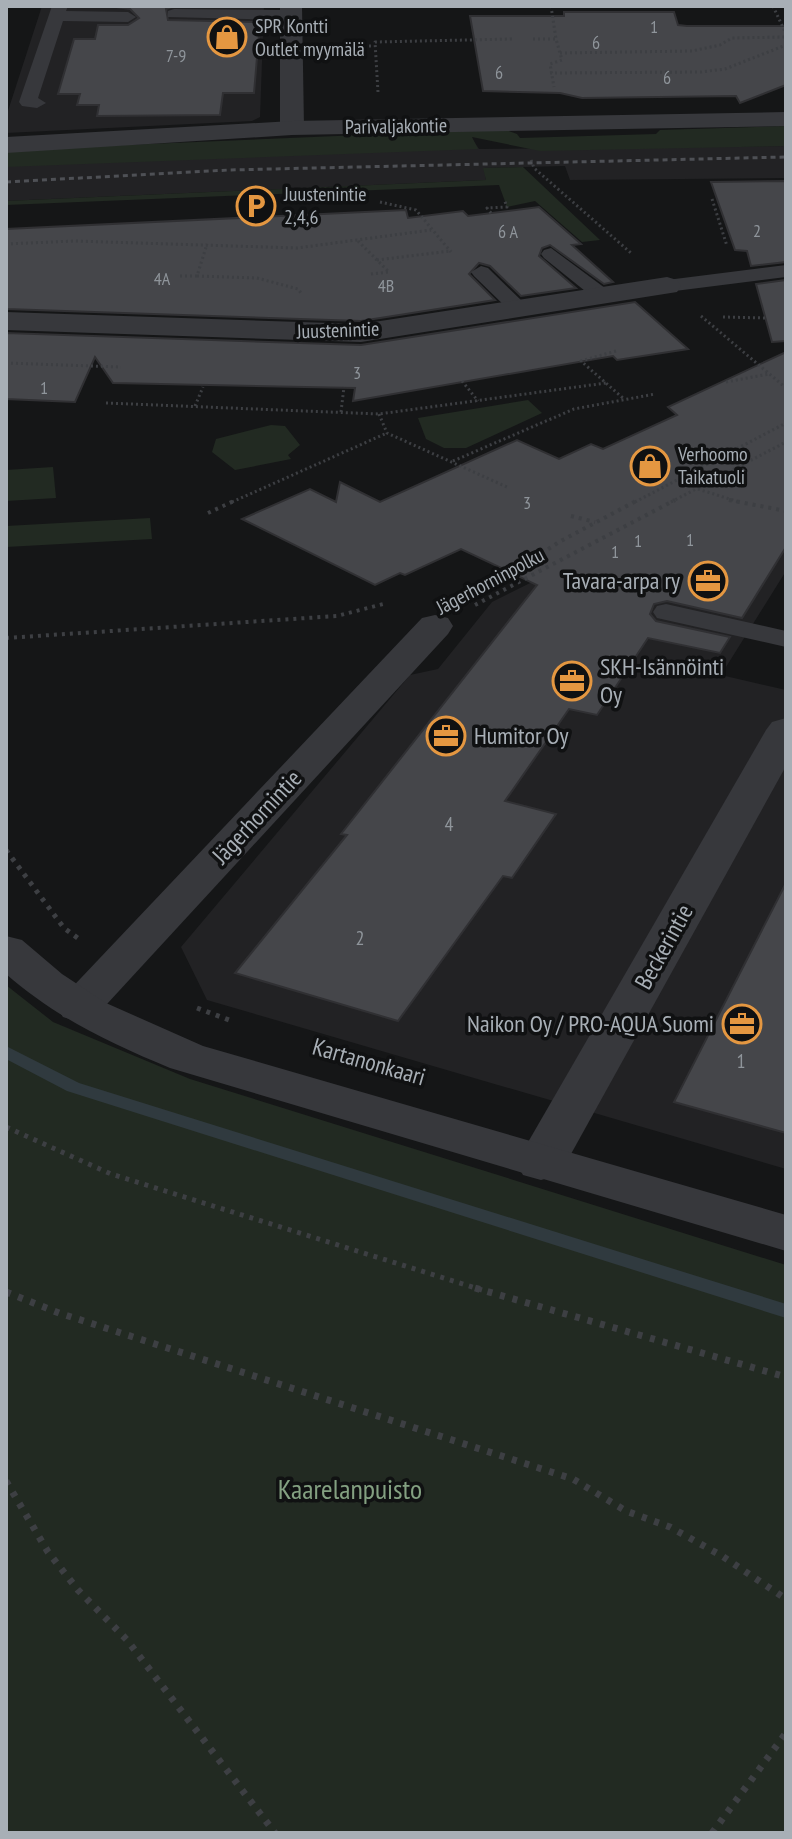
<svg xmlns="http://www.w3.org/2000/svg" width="792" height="1839" viewBox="0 0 792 1839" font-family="'PT Sans Narrow',sans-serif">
<rect width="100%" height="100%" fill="#151617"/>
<g fill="#222224">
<polygon points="42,6 264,6 260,117 252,121 6,133 6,117"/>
<polygon points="471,137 479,149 786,146 786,178 570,180 565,166 523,167 484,168 486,180 6,201 6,156"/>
<polygon points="699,499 786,536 786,571 721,675 786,690 786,1169 207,1000 181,947 410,675 438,669 492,602"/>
</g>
<g fill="#222a22">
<polygon points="786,126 786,146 540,151 472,137 478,149 6,167 6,150 503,129 517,134 520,138 656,134 660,130"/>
<polygon points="523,167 600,240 582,242 535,201 507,207 499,185 6,205 6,201 486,180 483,168"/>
<polygon points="528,400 542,413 466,448 444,448 426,439 418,418"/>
<polygon points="271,425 285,426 300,445 288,455 291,459 235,470 212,452 216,439"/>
<polygon points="53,467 56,498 6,501 6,470"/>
<polygon points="150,518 152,539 6,547 6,526"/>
<polygon points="6,985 53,1022 190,1079 786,1265 786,1833 6,1833"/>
</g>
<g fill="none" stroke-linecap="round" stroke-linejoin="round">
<polygon fill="#303a3f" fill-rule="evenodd" points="6,1046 79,1083 786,1304 786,1318 67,1091 6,1059"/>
</g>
<g fill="#45464a" stroke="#303033" stroke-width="2">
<polygon points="109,6 174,6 166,9 168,20 260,22 254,93 223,93 220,115 97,116 99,105 77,105 80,94 58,94 74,39 95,39 98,25 128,25 139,18 130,9"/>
<polygon points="564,12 674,12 678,25 687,26 786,26 786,85 740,103 736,96 582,98 560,93 483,91 470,16 564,16"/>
<polygon points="786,181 786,262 751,266 747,251 735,250 711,182"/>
<polygon points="539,207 581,244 572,245 613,282 604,284 550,245 542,248 539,256 576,288 521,296 490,266 479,263 469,274 495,300 361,321 6,309 6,229 406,210 408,218 463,211 468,216"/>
<polygon points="786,280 786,341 772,342 756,284"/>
<polygon points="635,302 688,349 617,360 613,356 353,401 355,388 113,383 95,357 75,402 6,399 6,333 361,345"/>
<polygon points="786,352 786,547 742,618 667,601 654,604 650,614 656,621 730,637 720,653 648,638 597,715 569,709 505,801 556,814 512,878 503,876 398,1021 235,973 347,835 341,834 537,585 461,549 405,575 400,573 375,585 242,519 310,489 336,502 340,482 380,502 517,440 559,459 591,444 603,449 677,415 668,407"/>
<polygon points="786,883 786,1133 674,1102"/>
</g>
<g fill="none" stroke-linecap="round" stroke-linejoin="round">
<g stroke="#3d3f43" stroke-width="3" stroke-dasharray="2 3" stroke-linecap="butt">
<polyline points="329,6 384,6"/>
<polyline points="551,6 556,39"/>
<polyline points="773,6 786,34"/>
<polyline points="533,39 556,39 562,60 550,64 554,87"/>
<polyline points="329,46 374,46"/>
<polyline points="560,53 692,51 720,45 732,38 786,37"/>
<polyline points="550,73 701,72 725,69 786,45"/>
<polyline points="378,92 375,42 512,39"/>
<polyline points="531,160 534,168 631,253"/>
<polyline points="712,199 727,246"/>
<polyline points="380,202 416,210 451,252"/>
<polyline points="491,213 487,208 507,207 504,199"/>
<polyline points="358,241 377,260"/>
<polyline points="6,244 75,241 297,248 431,230"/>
<polyline points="371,274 389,272 377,260 450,251"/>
<polyline points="180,276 197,276 207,244"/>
<polyline points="197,276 257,278 298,289 301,293"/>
<polyline points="701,316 786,388"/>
<polyline points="723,317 766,318"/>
<polyline points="616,351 581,361 624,399"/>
<polyline points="6,363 121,367"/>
<polyline points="462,381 478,401"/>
<polyline points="726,382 769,374"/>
<polyline points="106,403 379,414 606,383"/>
<polyline points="195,406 203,387"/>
<polyline points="341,412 344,387"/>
<polyline points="379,414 387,433 507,487"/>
<polyline points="453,461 574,409 655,394"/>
<polyline points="698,489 739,502"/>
<polyline points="232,502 387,433"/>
<polyline points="635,502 786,423"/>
<polyline points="671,502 786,442"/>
</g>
<g stroke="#3d3f43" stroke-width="4" stroke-dasharray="3 5" stroke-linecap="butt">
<polyline points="729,500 786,511"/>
<polyline points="208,513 236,500"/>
<polyline points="571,516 595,522"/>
<polyline points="468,602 559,542 638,500"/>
<polyline points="475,605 675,500"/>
<polyline points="6,638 337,616 387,603"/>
</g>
<g stroke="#3d3f43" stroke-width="5" stroke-dasharray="4 6" stroke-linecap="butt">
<polyline points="6,850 64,928 79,939"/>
<polyline points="197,1008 229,1020"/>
<polyline points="6,1127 111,1174 482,1290"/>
</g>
<g stroke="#3d3f43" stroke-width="7" stroke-dasharray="5 8" stroke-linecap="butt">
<polyline points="475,1288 786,1377"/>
<polyline points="6,1292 59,1313 573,1479 626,1511 670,1527 722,1556 786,1599"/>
<polyline points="6,1481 48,1552 78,1590 127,1640 275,1833"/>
<polyline points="712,1833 786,1733"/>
</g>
<g fill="#37383c" fill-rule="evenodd">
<polygon points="52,6 68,6 66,11 128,12 136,17 128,22 63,21 38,98 46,103 37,108 22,106 19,102"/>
<polygon points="174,9 290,10 298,15 290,20 168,17 168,11"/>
<polygon points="551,248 609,291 612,295 609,299 595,299 544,258 541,254 544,250"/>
<polygon points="786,265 786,277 667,292 657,286 667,280"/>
<polygon points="481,266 488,268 525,304 529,308 525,312 511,312 474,276 471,272"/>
<polygon points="666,604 786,631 786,647 657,618 653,612 657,606"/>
</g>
<g fill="#37383c" fill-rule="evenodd">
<polygon points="280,6 302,6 304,128 292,135 280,128"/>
<polygon points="667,277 677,280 681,286 677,292 361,342 6,330 6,312 361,324"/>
<polygon points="435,615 448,618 453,626 448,634 95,1017 79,1022 63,1017 56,1007 63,997 422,618"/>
<polygon points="786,718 786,766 566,1163 559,1175 541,1180 523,1175 516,1163 766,730 772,722"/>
</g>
<g fill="#37383c" fill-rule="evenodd">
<polygon points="786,112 786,126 292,135 6,153 6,137 292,121"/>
<path d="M6,936l16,4 40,34 44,29 97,43 583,169v36l-616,-183c-60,-25 -115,-51 -164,-94z"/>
</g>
<polyline stroke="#4e5055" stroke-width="3" stroke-dasharray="5 4" stroke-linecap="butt" points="6,182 229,170 786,157"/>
</g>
<defs>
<g id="shop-ring" transform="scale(2)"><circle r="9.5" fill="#101112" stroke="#e49741" stroke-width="1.5"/><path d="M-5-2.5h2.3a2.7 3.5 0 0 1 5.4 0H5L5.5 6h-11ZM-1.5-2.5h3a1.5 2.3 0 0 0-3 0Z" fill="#e49741"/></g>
<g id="parking-ring" transform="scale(2)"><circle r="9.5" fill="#101112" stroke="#e49741" stroke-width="1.5"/><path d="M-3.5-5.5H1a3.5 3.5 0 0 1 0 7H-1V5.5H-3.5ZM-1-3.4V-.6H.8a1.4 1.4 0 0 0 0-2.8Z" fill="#e49741"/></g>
<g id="office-ring" transform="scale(2)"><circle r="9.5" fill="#101112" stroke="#e49741" stroke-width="1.5"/><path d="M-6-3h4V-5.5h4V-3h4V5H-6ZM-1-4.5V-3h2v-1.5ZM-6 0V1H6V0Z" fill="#e49741"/></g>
</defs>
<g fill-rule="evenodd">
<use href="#shop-ring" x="227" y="37"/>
<use href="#parking-ring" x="256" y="206"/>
<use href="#shop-ring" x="650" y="466"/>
<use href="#office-ring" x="708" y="581"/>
<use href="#office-ring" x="572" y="681"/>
<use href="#office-ring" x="446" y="736"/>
<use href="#office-ring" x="742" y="1024"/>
</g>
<g text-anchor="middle" stroke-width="7" stroke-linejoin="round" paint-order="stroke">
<g font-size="18" fill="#8f959b">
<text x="654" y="33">1</text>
<text x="596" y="49">6</text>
<text x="176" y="62">7-9</text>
<text x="499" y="79">6</text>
<text x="667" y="84">6</text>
<text x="757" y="237">2</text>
<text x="508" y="238">6 A</text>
<text x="162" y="285">4A</text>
<text x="386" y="292">4B</text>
<text x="357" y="379">3</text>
<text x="44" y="394">1</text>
<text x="527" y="509">3</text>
<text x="690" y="546">1</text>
<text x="638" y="547">1</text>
<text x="615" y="558">1</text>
</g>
<g font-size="20" fill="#a8afb6" stroke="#101112" text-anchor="start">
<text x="255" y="33">SPR Kontti<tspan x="255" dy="23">Outlet myymälä</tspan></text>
<text x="284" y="201">Juustenintie<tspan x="284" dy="23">2,4,6</tspan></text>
<text x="678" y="461">Verhoomo<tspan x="678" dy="23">Taikatuoli</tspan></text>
</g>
<g font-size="20" fill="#a8afb6" stroke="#101112">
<text transform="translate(396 126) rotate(-1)" y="7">Parivaljakontie</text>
<text transform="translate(338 330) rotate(-2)" y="7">Juustenintie</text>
<text transform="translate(490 581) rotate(-28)" y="7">Jägerhorninpolku</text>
</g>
<g font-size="20" fill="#8f959b">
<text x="449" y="831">4</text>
<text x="360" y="945">2</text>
<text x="741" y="1068">1</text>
</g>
<g font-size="24" fill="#a8afb6" stroke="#101112" text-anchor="end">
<text x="680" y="589">Tavara-arpa ry</text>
<text x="600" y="675" text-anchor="start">SKH-Isännöinti<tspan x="600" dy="28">Oy</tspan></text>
<text x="474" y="744" text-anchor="start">Humitor Oy</text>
<text x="714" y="1032">Naikon Oy / PRO-AQUA Suomi</text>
</g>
<g font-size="24" fill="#a8afb6" stroke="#101112">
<text transform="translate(257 817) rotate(-47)" y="8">Jägerhornintie</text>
<text transform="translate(664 947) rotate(-61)" y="8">Beckerintie</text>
<text transform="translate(369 1062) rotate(16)" y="8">Kartanonkaari</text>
</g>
<g font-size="28" fill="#83a081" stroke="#101112">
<text x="350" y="1499">Kaarelanpuisto</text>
</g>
</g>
<rect width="792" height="1839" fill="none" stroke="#a8afb6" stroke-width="16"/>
</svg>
